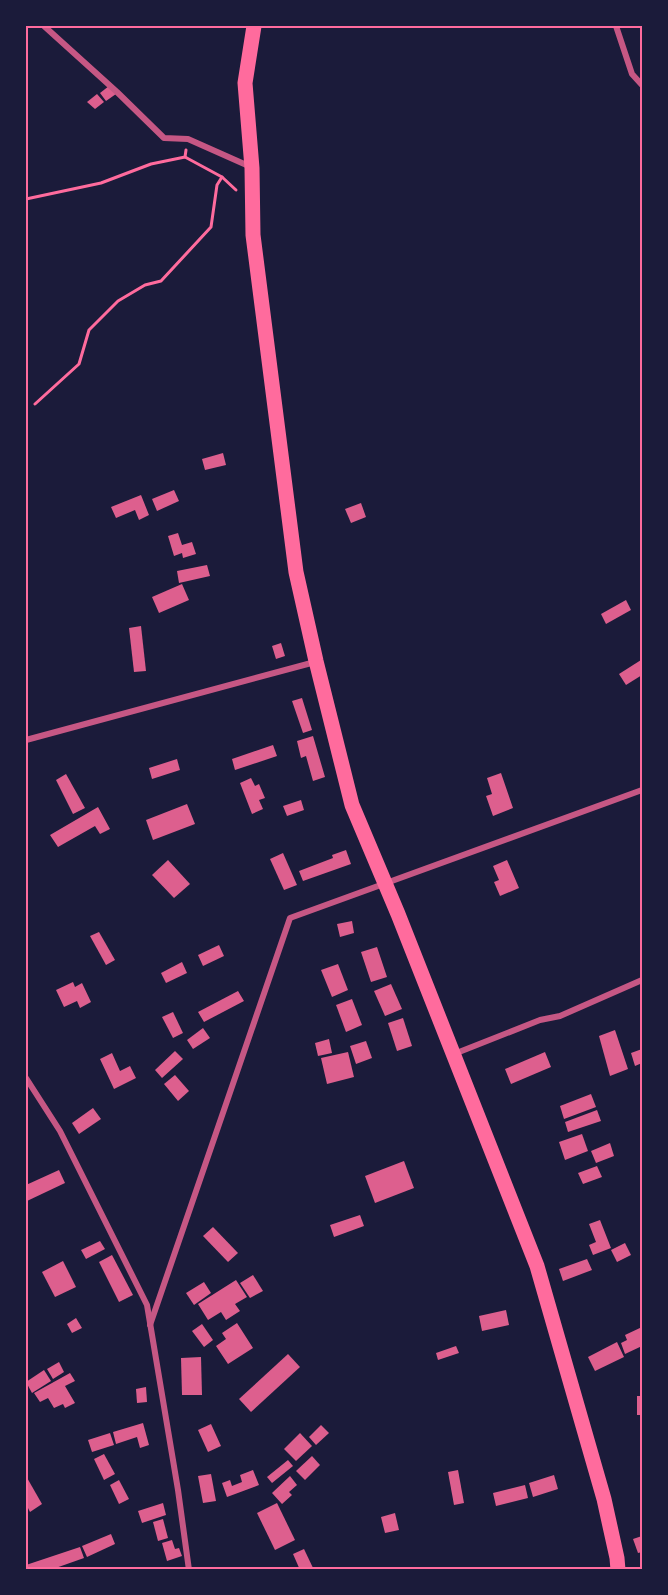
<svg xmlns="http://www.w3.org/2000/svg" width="668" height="1595" viewBox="0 0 668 1595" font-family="Rubik,sans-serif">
<rect width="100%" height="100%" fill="#1b1b3a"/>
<g fill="#dd5f8e">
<polygon points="109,86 116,94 106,101 100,93"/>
<polygon points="97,94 104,102 95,109 87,102"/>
<polygon points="223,453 226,465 205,470 202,459"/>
<polygon points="174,490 179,501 157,511 152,499"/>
<polygon points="141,495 149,515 139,520 135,510 116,518 111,507"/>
<polygon points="361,503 366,517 351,523 345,509"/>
<polygon points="178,533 182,545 192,542 196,554 183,558 182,553 174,556 168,536"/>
<polygon points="207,565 210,576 179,583 177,571"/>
<polygon points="182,584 189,600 159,613 152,597"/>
<polygon points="626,600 631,610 606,624 601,614"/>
<polygon points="141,626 146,671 134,672 129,628"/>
<polygon points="281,643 285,656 276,659 272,646"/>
<polygon points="641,660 642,662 642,675 626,685 619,674"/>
<polygon points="302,698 312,730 303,733 292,701"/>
<polygon points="313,736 325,777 313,781 306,756 301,758 297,741"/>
<polygon points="273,745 277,756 235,770 232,759"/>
<polygon points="177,759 180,770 152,779 149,768"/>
<polygon points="501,773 513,808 493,816 486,796 492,794 487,778"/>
<polygon points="66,774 85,808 73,814 56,780"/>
<polygon points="251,778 255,786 259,784 265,798 259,800 263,809 252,814 240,783"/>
<polygon points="301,800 304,810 287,816 283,806"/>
<polygon points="187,804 195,824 153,840 146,820"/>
<polygon points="98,807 110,829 100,834 95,826 58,847 50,835"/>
<polygon points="346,850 351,864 303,881 299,871 333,858 332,855"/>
<polygon points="283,853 297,885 284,890 270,859"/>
<polygon points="168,860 190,884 174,898 152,875"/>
<polygon points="507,860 519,888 500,896 494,882 499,880 493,866"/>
<polygon points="352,921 354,933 340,937 337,924"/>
<polygon points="99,932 115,960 106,965 90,936"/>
<polygon points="219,945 224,956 203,966 198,955"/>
<polygon points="377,947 387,977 371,982 361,952"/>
<polygon points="182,962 187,973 166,983 161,973"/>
<polygon points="338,964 348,990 332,997 321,970"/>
<polygon points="73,982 75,987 82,983 91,1002 80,1008 77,1001 64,1007 56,990"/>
<polygon points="391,984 402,1009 385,1016 374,991"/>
<polygon points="238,991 244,1001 204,1022 198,1012"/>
<polygon points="352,999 362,1025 346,1032 336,1005"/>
<polygon points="173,1012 183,1033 173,1038 162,1017"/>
<polygon points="403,1018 412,1046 397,1051 388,1023"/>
<polygon points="203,1028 210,1038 193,1049 187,1040"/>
<polygon points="615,1030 628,1069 610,1076 599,1036"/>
<polygon points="329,1039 332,1053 318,1056 315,1043"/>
<polygon points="366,1041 372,1058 356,1064 350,1046"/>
<polygon points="642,1049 642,1063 635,1066 631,1053"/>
<polygon points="175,1051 183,1059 162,1078 155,1070"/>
<polygon points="348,1052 354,1077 327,1084 321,1058"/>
<polygon points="545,1052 551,1067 511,1084 505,1069"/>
<polygon points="112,1053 120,1071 130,1066 136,1078 114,1089 100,1059"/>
<polygon points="175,1075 189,1091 178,1101 164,1084"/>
<polygon points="591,1094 596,1107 564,1119 560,1106"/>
<polygon points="93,1108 101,1119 79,1134 72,1123"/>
<polygon points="597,1110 601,1121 568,1132 565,1122"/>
<polygon points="582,1134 588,1151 565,1160 559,1142"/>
<polygon points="610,1143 614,1156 596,1163 591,1151"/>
<polygon points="404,1161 414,1188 375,1203 365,1176"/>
<polygon points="597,1166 602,1177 583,1184 578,1173"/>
<polygon points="59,1170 65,1183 27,1201 26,1197 26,1185"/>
<polygon points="360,1215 364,1226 334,1237 330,1225"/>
<polygon points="600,1220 611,1248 593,1255 589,1245 596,1242 589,1224"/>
<polygon points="213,1227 238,1253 228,1262 203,1236"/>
<polygon points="100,1241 105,1249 86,1259 81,1250"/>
<polygon points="625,1243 631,1255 617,1262 611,1250"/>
<polygon points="112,1255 133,1295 119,1302 99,1262"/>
<polygon points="587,1259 592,1270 563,1281 559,1269"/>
<polygon points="63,1261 76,1287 55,1297 42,1272"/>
<polygon points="253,1275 263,1291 250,1298 240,1283"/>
<polygon points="236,1280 247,1297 235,1304 240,1311 226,1320 221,1312 208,1320 198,1304"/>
<polygon points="204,1282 211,1293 194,1305 186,1293"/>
<polygon points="506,1310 509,1325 482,1331 479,1316"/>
<polygon points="76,1318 82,1328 72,1333 67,1324"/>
<polygon points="237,1323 253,1348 228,1364 216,1346 226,1339 222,1333"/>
<polygon points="202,1324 213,1340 204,1347 192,1331"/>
<polygon points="642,1327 642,1346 625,1354 621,1343 627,1340 625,1335"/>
<polygon points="617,1342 624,1357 595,1371 588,1357"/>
<polygon points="456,1346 459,1353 438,1360 436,1353"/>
<polygon points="288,1354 300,1367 251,1412 239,1399"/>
<polygon points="201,1357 202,1395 182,1395 181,1358"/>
<polygon points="59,1362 64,1372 53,1379 47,1369"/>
<polygon points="44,1370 51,1381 32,1393 26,1382"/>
<polygon points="70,1373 75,1381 65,1386 75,1403 65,1408 63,1404 54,1408 48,1398 40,1402 34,1393"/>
<polygon points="146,1387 147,1402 137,1403 136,1389"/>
<rect x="637" y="1396" width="5" height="19"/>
<polygon points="143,1423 149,1445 140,1448 137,1437 116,1444 113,1432"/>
<polygon points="211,1424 221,1446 208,1452 198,1430"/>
<polygon points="321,1425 329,1433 316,1445 309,1437"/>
<polygon points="110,1433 114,1445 92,1452 88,1440"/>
<polygon points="300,1433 312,1446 296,1461 284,1449"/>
<polygon points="104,1454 115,1474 104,1480 94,1459"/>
<polygon points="312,1456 320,1465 305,1480 296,1471"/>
<polygon points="288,1460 293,1466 272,1483 267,1477"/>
<polygon points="253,1470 259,1485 227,1497 222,1483 230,1480 232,1486 242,1482 240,1475"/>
<polygon points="458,1470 464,1503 454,1505 448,1472"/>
<polygon points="211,1474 216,1501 203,1503 198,1476"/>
<polygon points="554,1475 558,1489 533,1497 529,1483"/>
<polygon points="26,1476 42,1504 30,1512 26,1504"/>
<polygon points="290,1476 297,1485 289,1492 292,1495 282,1504 272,1493"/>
<polygon points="119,1480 129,1499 119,1504 110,1485"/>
<polygon points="525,1485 528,1498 496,1506 493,1493"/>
<polygon points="163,1503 166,1515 142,1523 138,1511"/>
<polygon points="277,1503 295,1540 275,1550 257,1513"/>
<polygon points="395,1513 399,1530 385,1533 381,1517"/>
<polygon points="163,1519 168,1538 158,1541 153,1522"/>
<polygon points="111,1534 115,1544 87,1557 82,1546"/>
<polygon points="642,1536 642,1552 638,1553 633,1539"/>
<polygon points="172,1540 175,1549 179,1548 182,1556 167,1561 162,1543"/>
<polygon points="80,1547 84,1558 50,1570 26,1570 26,1565"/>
<polygon points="304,1549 314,1570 300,1570 293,1554"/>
</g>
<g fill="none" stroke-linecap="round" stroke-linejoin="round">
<g stroke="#ff6b9d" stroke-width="3">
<polyline points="185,157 222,177 236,190"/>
<polyline points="26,199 101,183 151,164 185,157 186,150"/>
<polyline points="35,404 79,364 89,330 118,301 145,285 161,281 211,227 217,185 222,177"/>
</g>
<g stroke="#c65784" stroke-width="6">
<polyline points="44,26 117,92 164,138 188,139 251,167"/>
<polyline points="616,26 632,74 642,85"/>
<polyline points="26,740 315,662"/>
<polyline points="454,1054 540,1020 560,1016 642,980"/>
<polyline points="26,1078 60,1131 147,1305 178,1490 189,1570"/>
<polyline points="150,1325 290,918 642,790"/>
</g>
<polyline stroke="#ff6b9d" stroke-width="15" points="254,26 245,83 252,168 253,235 296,572 316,661 352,805 398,914 537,1266 604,1499 617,1558 618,1570"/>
</g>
<rect width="668" height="1595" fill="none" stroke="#1b1b3a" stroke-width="54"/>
<rect x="27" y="27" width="614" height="1541" fill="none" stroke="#ff6b9d" stroke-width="2"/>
</svg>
